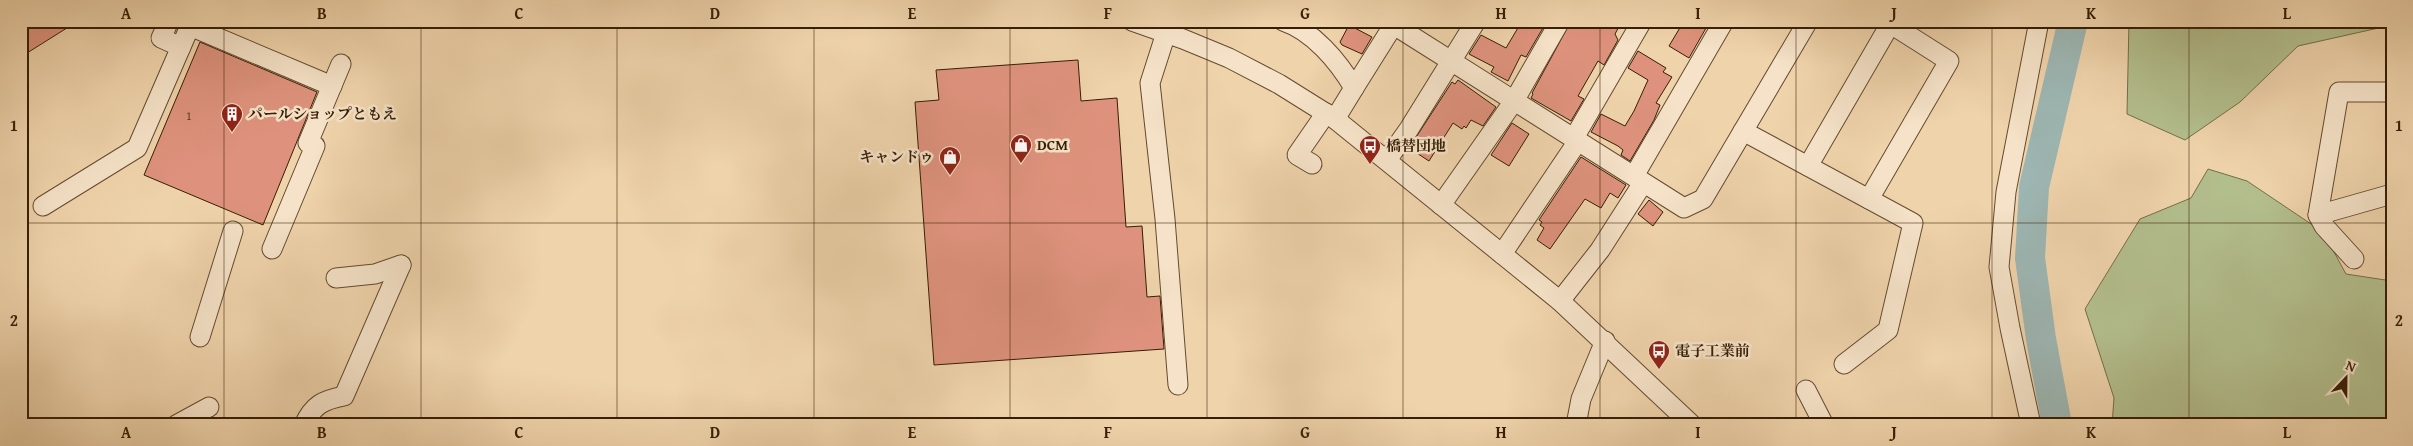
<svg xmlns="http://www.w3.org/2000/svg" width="2413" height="446" viewBox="0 0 2413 446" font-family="'Gentium Book Plus','Noto Serif JP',serif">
<rect width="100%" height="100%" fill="#efd3ab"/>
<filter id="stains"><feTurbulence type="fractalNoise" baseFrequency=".004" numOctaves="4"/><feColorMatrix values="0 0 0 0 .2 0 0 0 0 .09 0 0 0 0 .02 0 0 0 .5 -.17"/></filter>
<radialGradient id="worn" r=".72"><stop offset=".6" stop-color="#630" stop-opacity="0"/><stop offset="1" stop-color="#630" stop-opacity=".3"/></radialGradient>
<g fill="#b3be8d" stroke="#746e49">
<polygon points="2129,21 2392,21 2392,25 2298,46 2240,102 2185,140 2127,114"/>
<polygon points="2208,169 2247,181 2323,232 2346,274 2392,281 2392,425 2112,425 2114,398 2085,309 2140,219 2191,198"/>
</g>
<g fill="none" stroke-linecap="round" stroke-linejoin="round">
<polyline stroke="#9db6b3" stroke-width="30" points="2057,425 2041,339 2030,258 2034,187 2073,21"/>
</g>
<g fill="#de927d" stroke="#361e05">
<polygon points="36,21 78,21 27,53 21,44 21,30"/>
<polygon points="1522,21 1547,21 1526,57 1521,55 1508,81 1491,72 1494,67 1469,54 1481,35 1506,48"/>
<polygon points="1571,21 1622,21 1615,34 1618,40 1604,65 1598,61 1578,96 1584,99 1571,121 1531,98 1533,94 1532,93"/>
<polygon points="1684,21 1710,21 1689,58 1669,46"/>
<polygon points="1349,25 1372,37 1362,54 1342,45 1340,42"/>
<polygon points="200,42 317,92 263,225 144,175"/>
<polygon points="1638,51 1666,68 1663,72 1672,77 1656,103 1660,105 1654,120 1630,161 1621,155 1623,150 1618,146 1591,132 1601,114 1625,126 1634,111 1648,80 1628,68"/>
<polygon points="1078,60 1081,101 1117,98 1126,227 1142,226 1147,297 1160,296 1164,349 934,365 915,102 939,100 936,70"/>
<polygon points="1458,80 1496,107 1483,126 1471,120 1466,128 1464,126 1462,129 1453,123 1429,161 1409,148 1452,82 1455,84"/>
<polygon points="1512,123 1529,134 1509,166 1491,155"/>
<polygon points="1581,157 1626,185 1618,198 1610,193 1601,208 1585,199 1550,249 1537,240 1544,228 1540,225 1542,222 1539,220"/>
<polygon points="1649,200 1663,212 1653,226 1638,214"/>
</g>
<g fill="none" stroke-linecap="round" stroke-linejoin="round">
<g stroke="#644b2e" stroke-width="21">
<g id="minor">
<polyline points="169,21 161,38 181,47"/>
<polyline points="1132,21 1183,39 1229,58 1279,84 1335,119 1560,301 1692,425"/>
<path d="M1283,21c30,10 55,40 71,67l-19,31"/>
<polyline points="1394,25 1684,208 1703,199 1808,21"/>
<polyline points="1166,33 1150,83 1165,219 1178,385"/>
<polyline points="1354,88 1396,21"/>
<polyline points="1743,131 1913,223 1888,330 1844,364"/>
<polyline points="1574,138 1642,21"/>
<polyline points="1387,160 1409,129 1476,21"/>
<polyline points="1312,164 1297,155 1326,113"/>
<polyline points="1808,166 1892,21"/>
<polyline points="1634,176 1724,21"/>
<polyline points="1869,199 1949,61 1886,21"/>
<polyline points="1441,205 1514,101 1560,21"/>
<polyline points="43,206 137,148 190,26 332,86"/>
<polyline points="2318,215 2392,194"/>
<polyline points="272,249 315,146 308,143 341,64"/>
<polyline points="1502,254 1578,141"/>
<polyline points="2354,259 2324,226 2318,215 2339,92 2392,92"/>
<polyline points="336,278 375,274 401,265"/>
<polyline points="1560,301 1600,250 1643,183"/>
<polyline points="200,337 233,231"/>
<polyline points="1806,390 1824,425"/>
<polyline points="176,425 209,407"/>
<path d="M304,425c9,-20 19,-25 40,-29l57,-131"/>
<polyline points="1576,425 1581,399 1605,341"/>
<polyline points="2031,425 2010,328 1999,267 2006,192 2039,21"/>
</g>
</g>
<use href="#minor" stroke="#f5e2c8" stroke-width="19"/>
</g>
<path fill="none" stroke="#361e05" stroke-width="1" stroke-opacity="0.55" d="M224,21v404M421,21v404M617,21v404M814,21v404M1010,21v404M1207,21v404M1403,21v404M1600,21v404M1796,21v404M1992,21v404M2189,21v404M21,223h2371"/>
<defs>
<g id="building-pin" transform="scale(1.125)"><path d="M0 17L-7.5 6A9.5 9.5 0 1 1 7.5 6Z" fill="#8f2418" stroke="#f5e2c8"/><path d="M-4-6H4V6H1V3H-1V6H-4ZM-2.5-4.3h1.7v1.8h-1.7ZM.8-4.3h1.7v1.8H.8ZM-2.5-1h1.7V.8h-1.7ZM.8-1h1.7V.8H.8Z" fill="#fff"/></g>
<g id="shop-pin" transform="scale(1.125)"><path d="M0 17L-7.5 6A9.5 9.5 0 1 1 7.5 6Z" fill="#8f2418" stroke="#f5e2c8"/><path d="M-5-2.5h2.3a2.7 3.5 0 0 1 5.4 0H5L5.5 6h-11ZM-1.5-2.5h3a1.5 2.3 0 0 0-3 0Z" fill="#fff"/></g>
<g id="bus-pin" transform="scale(1.125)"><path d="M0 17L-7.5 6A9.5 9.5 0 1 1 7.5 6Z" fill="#8f2418" stroke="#f5e2c8"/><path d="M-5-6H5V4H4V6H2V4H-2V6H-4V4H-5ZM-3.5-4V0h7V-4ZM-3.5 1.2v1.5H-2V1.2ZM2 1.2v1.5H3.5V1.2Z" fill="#fff"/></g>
</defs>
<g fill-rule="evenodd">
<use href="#building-pin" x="232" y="114"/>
<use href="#shop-pin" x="1021" y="145"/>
<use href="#bus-pin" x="1370" y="146"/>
<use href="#shop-pin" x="950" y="157"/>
<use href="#bus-pin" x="1659" y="351"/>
</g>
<g text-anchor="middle" stroke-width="5" stroke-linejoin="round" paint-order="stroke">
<g font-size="12" fill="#603b23">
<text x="189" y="120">1</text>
</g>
<g font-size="15" font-weight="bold" fill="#361e05" stroke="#f5e2c8" text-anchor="start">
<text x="248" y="119">パールショップともえ</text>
<text x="1037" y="150">DCM</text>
<text x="1386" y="151">橋替団地</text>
<text x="934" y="162" text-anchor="end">キャンドゥ</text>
<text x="1675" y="356">電子工業前</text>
</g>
</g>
<rect width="2413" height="446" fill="none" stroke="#efd3ab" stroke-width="55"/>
<g transform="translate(2346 378) rotate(22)" stroke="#f5e2c8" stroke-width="4" paint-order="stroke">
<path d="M0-4L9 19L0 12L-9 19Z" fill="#361e05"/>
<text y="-8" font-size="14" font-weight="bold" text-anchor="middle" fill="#361e05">N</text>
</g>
<rect x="28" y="28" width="2358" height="390" fill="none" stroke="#361e05" stroke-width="2"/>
<g font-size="16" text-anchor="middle" font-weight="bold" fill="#361e05">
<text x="126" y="19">A</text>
<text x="322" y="19">B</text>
<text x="519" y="19">C</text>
<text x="715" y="19">D</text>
<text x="912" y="19">E</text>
<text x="1108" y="19">F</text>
<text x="1305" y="19">G</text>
<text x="1501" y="19">H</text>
<text x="1698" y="19">I</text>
<text x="1894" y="19">J</text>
<text x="2091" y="19">K</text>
<text x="2287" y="19">L</text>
<text x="14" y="131">1</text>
<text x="2399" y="131">1</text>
<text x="14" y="326">2</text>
<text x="2399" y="326">2</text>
<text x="126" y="438">A</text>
<text x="322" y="438">B</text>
<text x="519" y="438">C</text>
<text x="715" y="438">D</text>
<text x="912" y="438">E</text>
<text x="1108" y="438">F</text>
<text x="1305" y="438">G</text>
<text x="1501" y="438">H</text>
<text x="1698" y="438">I</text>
<text x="1894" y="438">J</text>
<text x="2091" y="438">K</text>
<text x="2287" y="438">L</text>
</g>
<rect width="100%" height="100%" filter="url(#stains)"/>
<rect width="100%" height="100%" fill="url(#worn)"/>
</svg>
